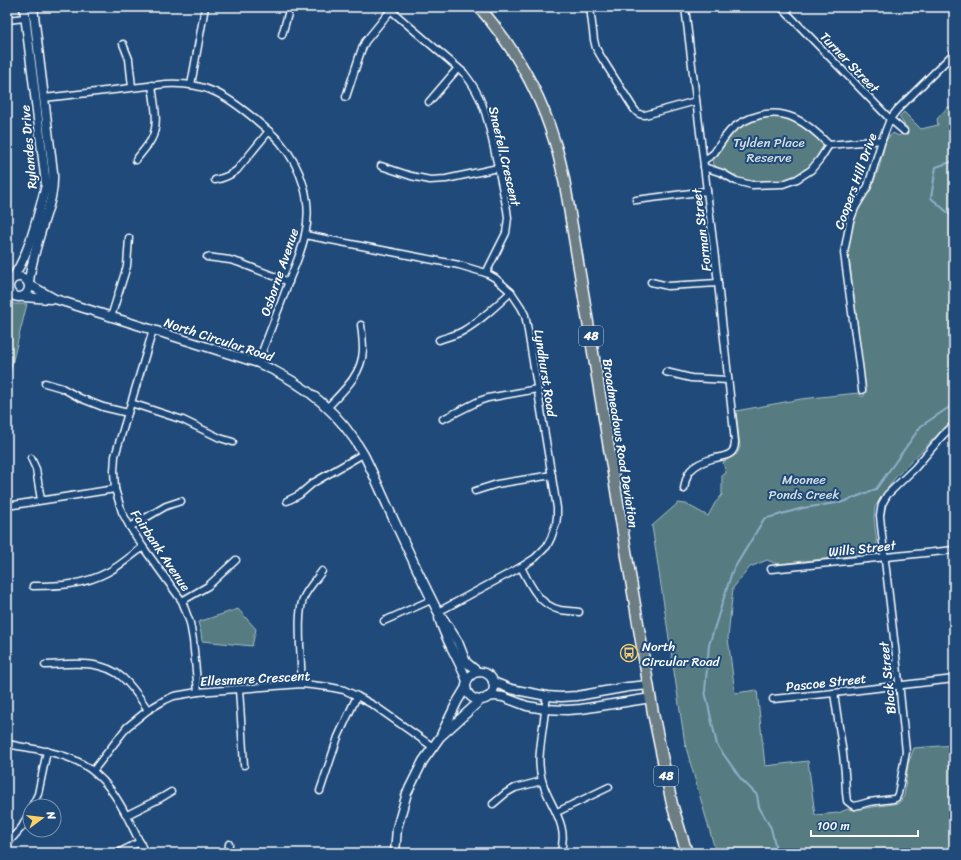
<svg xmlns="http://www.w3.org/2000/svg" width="961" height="860" viewBox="0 0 961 860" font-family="Sriracha,sans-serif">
<rect width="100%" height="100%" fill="#1f4a7a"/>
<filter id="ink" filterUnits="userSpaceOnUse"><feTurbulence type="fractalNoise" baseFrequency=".025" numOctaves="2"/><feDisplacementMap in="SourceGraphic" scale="8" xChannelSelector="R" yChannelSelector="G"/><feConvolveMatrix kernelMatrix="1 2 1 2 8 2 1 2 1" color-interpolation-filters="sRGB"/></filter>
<g filter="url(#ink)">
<g fill="#567c82" stroke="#aabec0">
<polygon points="948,107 954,107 954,418 895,478 875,507 874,518 878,553 777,564 767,560 750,567 733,588 728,638 735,693 757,690 765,766 808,761 815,815 838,813 848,809 853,810 899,803 904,796 908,764 914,748 954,745 954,853 716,853 685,744 652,526 678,503 686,504 708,516 715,503 722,495 722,476 726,473 723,462 737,454 740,447 736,411 801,399 858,393 863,397 866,392 848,249 852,230 857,211 870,191 879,168 886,140 893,133 899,136 907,128 899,117 904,112 921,129 938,125 937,119"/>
<path d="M776,116c12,2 24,6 34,14 5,4 9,9 14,14v2c-17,35 -57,47 -91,30 -7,-3 -13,-7 -19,-11l-1,-4c8,-17 22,-36 41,-42 8,-2 15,-2 22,-3z"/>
<polygon points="7,299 14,304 27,304 7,384"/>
<polygon points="238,609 256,629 252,646 202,641 201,633 198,622"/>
</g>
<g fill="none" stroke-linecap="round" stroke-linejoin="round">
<g stroke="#91afc8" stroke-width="2">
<polyline points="954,161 936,167 931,198 954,218"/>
<polyline points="777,853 771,828 759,807 757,795 741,779 717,745 705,691 709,645 732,572 764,519 803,508 843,502 876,489 921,426 954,404"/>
</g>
<g stroke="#fff" stroke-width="9">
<g id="minor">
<path d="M387,7l77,66c21,26 24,49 31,80 4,19 8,38 12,57l1,8 -2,15 -20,40"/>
<path d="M590,7l4,33 2,8 7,12 31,49c3,4 5,6 11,6l51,-14"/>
<polyline points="781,7 890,119 904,131"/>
<polyline points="7,20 25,18"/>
<polyline points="282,35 290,7"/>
<polyline points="123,44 129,59 132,87"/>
<polyline points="191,85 205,7"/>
<polyline points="346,97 361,51 365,42 391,10"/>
<path d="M44,98l122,-14c40,-2 60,11 90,36 8,7 17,14 24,22 22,26 33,60 25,93 -3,15 -9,29 -15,43 -10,29 -22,57 -32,85"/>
<polyline points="429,102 458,68"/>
<polyline points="829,145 882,140"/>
<path d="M136,160c5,-7 11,-13 15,-20 9,-16 3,-37 1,-55"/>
<path d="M704,160c3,-2 7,-4 10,-7 6,-8 11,-18 19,-25 5,-4 11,-7 18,-10 33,-13 56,4 78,27"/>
<polyline points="381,166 411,176 430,180 446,179 498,168"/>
<polyline points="704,167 722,173 736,181 752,185 783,184 797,179 811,170 820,159 829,145"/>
<path d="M215,180c9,-2 15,-4 22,-10l32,-39"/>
<polyline points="636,200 707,191"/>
<polyline points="305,235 459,265 486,273 495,278 511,292 521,307 525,315 527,325 557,508 557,517 556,524 551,538 547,546 535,558 521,567 438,612"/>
<polyline points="207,257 230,260 240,263 289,282"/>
<polyline points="651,282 668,286 718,283"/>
<polyline points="111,317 127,266 129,238"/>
<polyline points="153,330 115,456 114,471 115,489 122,512 130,527 143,547 182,601 190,623 193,640 198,692"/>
<path d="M439,340c8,-3 17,-5 24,-9 17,-10 33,-25 48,-39"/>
<polyline points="666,372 691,378 728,380"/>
<polyline points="45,383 62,388 80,398 103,407 128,413"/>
<polyline points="862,390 860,372 844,253 850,221 855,208 868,186 882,140 890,119 897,110 954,53"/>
<polyline points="131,403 183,420 220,438 233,442"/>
<path d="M327,408c16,-17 35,-33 36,-58 0,-8 -1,-17 -2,-25"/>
<polyline points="443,419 479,401 488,398 537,389"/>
<polyline points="31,458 36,469 41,500"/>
<path d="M684,489c1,-6 2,-13 6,-18 6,-7 17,-11 25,-13 11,-2 20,-3 20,-16l-17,-159 -33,-276"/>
<polyline points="475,491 497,484 552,475"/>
<polyline points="287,501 299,495 313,483 363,454"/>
<polyline points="7,506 115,489"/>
<polyline points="130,527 166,506 181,501"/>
<path d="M521,567c9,18 18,38 39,43 6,1 13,1 19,2"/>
<polyline points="771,569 954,550"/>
<path d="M33,586c26,0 51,-1 75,-14 12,-6 24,-17 35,-25"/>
<polyline points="182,601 208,586 236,560"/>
<polyline points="384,621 431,600"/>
<path d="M45,665c26,-1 57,-6 78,13 10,9 17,20 25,32"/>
<path d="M302,684c-1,-13 -1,-25 -2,-38 0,-15 -2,-32 3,-47 4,-10 13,-19 19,-28"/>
<polyline points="239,689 244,765"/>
<polyline points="834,693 843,754 845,773 846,793 847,801 852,805 855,806 869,802 893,799 896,798 898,794 906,752 899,682 881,526 880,516 881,509 882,504 887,495 915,468 943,435 954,425"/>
<path d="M547,696c-2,13 -3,25 -5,37 -1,12 -4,24 -2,36 2,31 32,52 20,84"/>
<polyline points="773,699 834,693 954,679"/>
<path d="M7,744c20,4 41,6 60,13 44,15 59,58 78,96"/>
<polyline points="93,771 127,727 148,710 165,700 174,696 198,692 302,684 329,687 344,690 357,696 375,706 433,747"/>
<polyline points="320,791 338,737 357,696"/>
<polyline points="493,804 506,793 515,788 542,781"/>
<polyline points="32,806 38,794 47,751"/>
<polyline points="557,812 609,787"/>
<polyline points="127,815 161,798 171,792"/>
<polyline points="7,844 22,827 30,811"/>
<polyline points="118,853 140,842"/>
<polyline points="228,853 229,844"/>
</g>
</g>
<g stroke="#fff" stroke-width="11">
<g id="tertiary">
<circle cx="19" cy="287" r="10"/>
<path d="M12,279c17,-25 24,-57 32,-86l2,-8 -2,-18 -20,-160"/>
<path d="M29,282c2,-21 9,-40 15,-61 6,-18 10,-30 9,-49l-20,-165"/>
<path d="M30,285l25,14 203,64c44,19 82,49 106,92 10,20 19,41 28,61 15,32 30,65 46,96l6,8 14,22 7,18 2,3 11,9"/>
<polyline points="24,297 50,299"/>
<path d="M439,618c6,22 20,41 28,63"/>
<circle cx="480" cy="686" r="14"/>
<polyline points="493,682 511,689 547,696 561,697 577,696 628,687 649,685"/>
<polyline points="487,697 496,696 503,697 527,706 545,709 567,710 581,709 651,698"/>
<polyline points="442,733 457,702 466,687"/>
<polyline points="395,853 397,828 407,793 423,761 440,737 482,699"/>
</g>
</g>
<g stroke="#fff" stroke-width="13">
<path id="primary" d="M479,7c34,39 60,83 75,133 8,24 12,49 16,74l83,499 19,91 15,49"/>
</g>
<use href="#minor" stroke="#1f4a7a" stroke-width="6"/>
<use href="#tertiary" stroke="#1f4a7a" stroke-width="8"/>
<use href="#primary" stroke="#6c7e84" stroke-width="10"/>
</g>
</g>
<defs>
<g id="bus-ring" transform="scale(0.9)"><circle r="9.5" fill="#1f4a7a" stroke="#ffd166" stroke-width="1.5"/><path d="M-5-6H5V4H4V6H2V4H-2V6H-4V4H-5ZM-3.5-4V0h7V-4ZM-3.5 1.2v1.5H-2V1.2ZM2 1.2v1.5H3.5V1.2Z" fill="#ffd166"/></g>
</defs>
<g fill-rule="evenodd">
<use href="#bus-ring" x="629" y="653"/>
</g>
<g text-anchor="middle" stroke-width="4" stroke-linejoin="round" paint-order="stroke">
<g fill="#1f4a7a" stroke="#bcc9d7" stroke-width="1">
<rect x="579" y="326" width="24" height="20" rx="3"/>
<rect x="654" y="766" width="24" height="20" rx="3"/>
</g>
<g font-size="12" font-weight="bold" fill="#fff">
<text x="591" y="340">48</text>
<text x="666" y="780">48</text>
</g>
<g font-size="13" fill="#fff" stroke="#1f4a7a">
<text transform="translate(850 62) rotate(46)" y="5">Turner Street</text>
<text transform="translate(28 147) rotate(-95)" y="5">Rylandes Drive</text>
<text transform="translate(505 156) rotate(77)" y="5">Snaefell Crescent</text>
<text transform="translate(855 181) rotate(-70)" y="5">Coopers Hill Drive</text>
<text transform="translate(701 230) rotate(-97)" y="5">Forman Street</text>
<text transform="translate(279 272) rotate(-71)" y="5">Osborne Avenue</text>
<text transform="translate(219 339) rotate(18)" y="5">North Circular Road</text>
<text transform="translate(546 373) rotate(81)" y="5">Lyndhurst Road</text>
<text transform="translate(621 443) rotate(81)" y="5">Broadmeadows Road Deviation</text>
<text transform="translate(862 548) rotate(-6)" y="5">Wills Street</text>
<text transform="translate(161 550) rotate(56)" y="5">Fairbank Avenue</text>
<text transform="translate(255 678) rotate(-3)" y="5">Ellesmere Crescent</text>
<text transform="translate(887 678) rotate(-96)" y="5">Black Street</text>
<text transform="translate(826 682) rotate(-6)" y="5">Pascoe Street</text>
</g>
<g font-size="13" fill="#d5dee0" stroke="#1f4a7a">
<text x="769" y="147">Tylden Place<tspan x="769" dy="15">Reserve</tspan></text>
<text x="804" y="484">Moonee<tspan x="804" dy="15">Ponds Creek</tspan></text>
</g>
<g font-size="13" fill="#fff" stroke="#1f4a7a" text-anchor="start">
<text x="642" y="651">North<tspan x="642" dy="15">Circular Road</tspan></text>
</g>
</g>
<rect width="961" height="860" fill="none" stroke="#1f4a7a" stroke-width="24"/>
<rect x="12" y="12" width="937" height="836" fill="none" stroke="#fff" stroke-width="1.5" filter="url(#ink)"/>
<g transform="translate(42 818) rotate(75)"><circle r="19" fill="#1f4a7a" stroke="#7992af"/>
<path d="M0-3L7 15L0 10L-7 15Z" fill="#ffd166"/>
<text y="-6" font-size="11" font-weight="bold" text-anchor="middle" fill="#ffffff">N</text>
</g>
<path d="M811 830v6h107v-6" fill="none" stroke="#ffffff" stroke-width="2"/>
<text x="817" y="830" font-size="12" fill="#ffffff" stroke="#1f4a7a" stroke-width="3" paint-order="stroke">100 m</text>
</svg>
